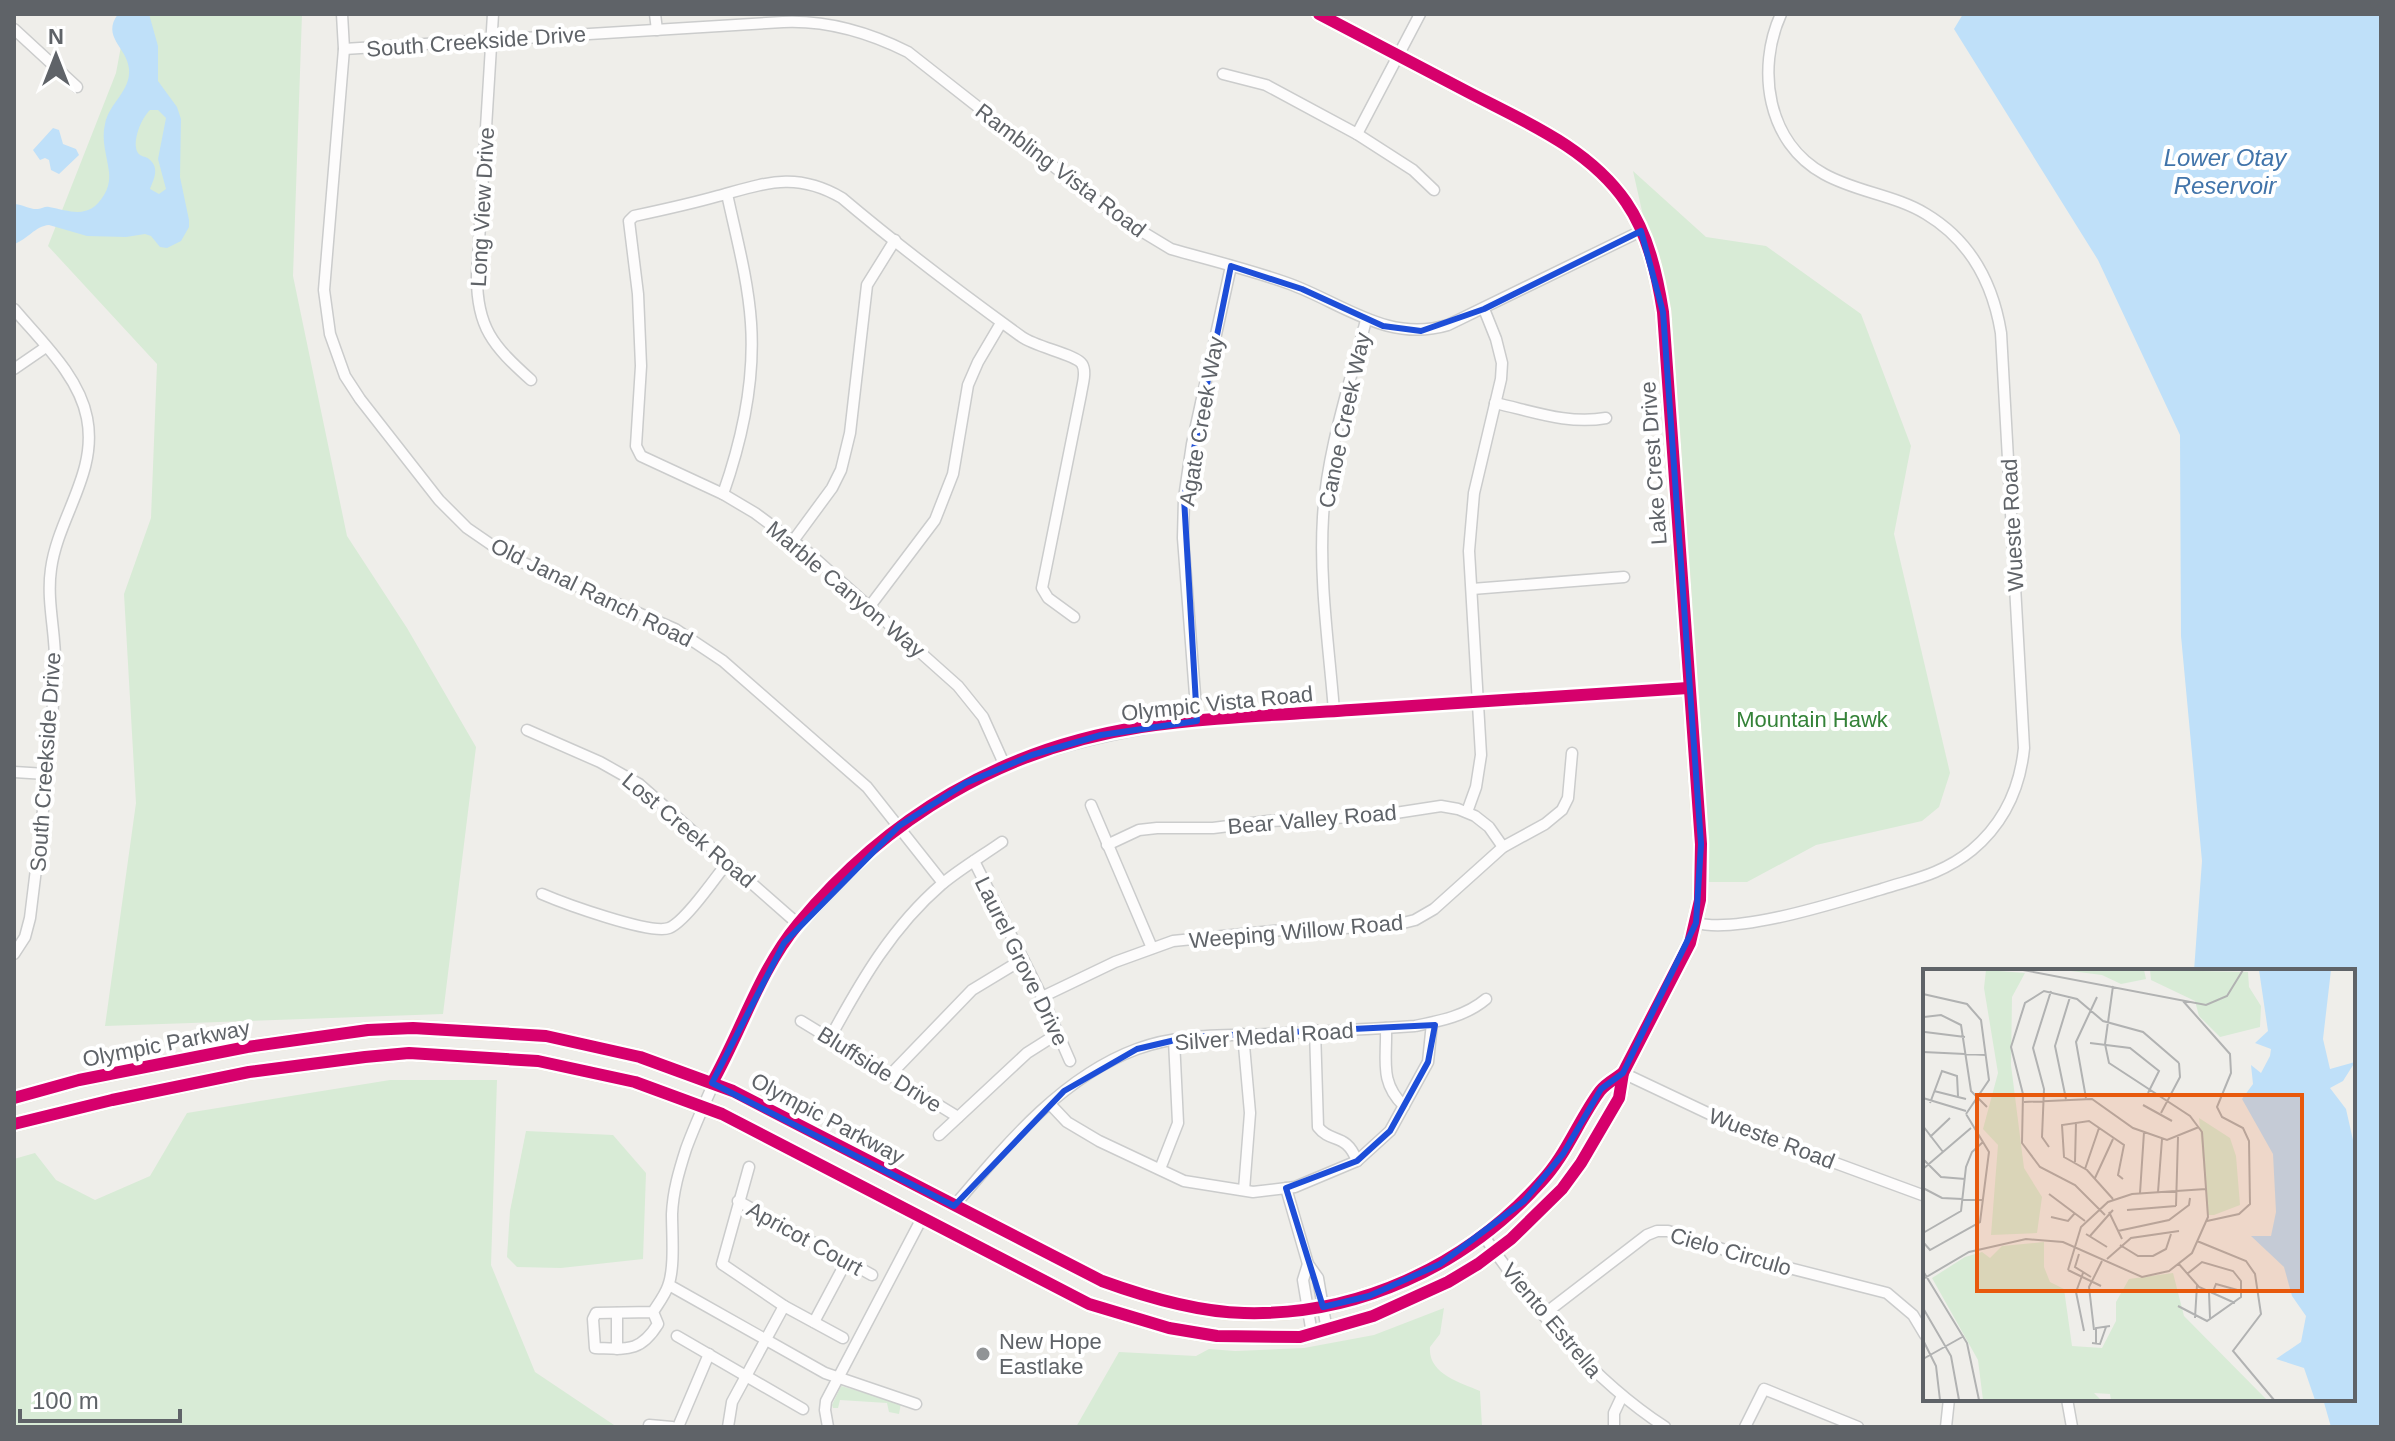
<svg xmlns="http://www.w3.org/2000/svg" width="2395" height="1441" viewBox="0 0 2395 1441" font-family="Arial,sans-serif">
<rect width="100%" height="100%" fill="#efeeea"/>
<g fill="#d8ebd6">
<polygon points="127,14 302,14 293,276 347,536 407,628 476,747 443,1014 105,1026 136,803 124,594 151,518 157,364 48,246 116,73"/>
<polygon points="1633,171 1706,237 1766,246 1861,314 1911,446 1894,534 1950,773 1939,807 1922,821 1816,845 1747,882 1701,882 1659,287"/>
<polygon points="390,1080 497,1080 491,1265 535,1372 617,1427 14,1427 14,1159 35,1153 56,1180 95,1200 150,1176 187,1113"/>
<polygon points="526,1131 613,1135 646,1173 643,1259 561,1268 517,1267 507,1257 510,1211"/>
<path d="M1444,1308l-4,26 -10,13c-2,27 30,35 50,44l2,36h-406l43,-75 77,4 13,-7 26,2 69,-3 70,-13z"/>
<polygon points="841,1386 901,1403 899,1414 889,1412 887,1403 840,1400 838,1408 833,1408 832,1405"/>
</g>
<g fill="#bfe0f9" fill-rule="evenodd">
<path d="M118,14h31l9,32v35l19,26 4,12 -1,58 9,43v7l-8,14 -14,7 -7,-1 -9,-11 -6,-2 -19,3 -39,-1 -38,-11c-14,1 -22,15 -35,19v-40c7,0 17,6 24,5 4,0 7,-3 11,-2 22,4 40,13 55,-12 4,-6 6,-15 5,-23 -2,-17 -8,-31 -4,-48 4,-21 26,-33 24,-55 -2,-22 -28,-32 -11,-55zM150,110h8l8,8 -8,41 8,30 -7,5 -9,-5c4,-10 10,-21 -1,-30 -4,-3 -8,-2 -11,-6 -7,-11 4,-36 12,-43z"/>
<polygon points="1963,14 2381,14 2381,1427 2331,1427 2323,1399 2353,1399 2353,971 2194,971 2202,861 2181,636 2180,435 2098,260 1954,29"/>
<polygon points="53,128 59,130 63,144 76,149 79,155 59,174 51,170 49,160 45,158 40,160 33,150"/>
</g>
<g fill="none" stroke-linecap="round" stroke-linejoin="round">
<g stroke="#cbcccc" stroke-width="13">
<g id="minor">
<polyline points="342,14 344,49 324,290 330,334 345,376 360,399 439,500 467,528 499,550 524,563 675,629 723,661 867,787 943,883"/>
<path d="M493,14l-16,260c-1,53 16,72 54,106"/>
<polyline points="655,14 657,30"/>
<polyline points="14,29 77,87"/>
<path d="M344,49l439,-27c45,-2 85,10 125,30l210,165 53,32c39,11 80,21 119,35 54,20 98,59 158,41l193,-94"/>
<polyline points="1223,74 1266,85 1357,134 1413,170 1434,190"/>
<polyline points="1357,134 1420,14"/>
<path d="M14,309c27,32 65,67 73,109 11,55 -29,99 -36,151 -5,34 6,68 4,102 -4,83 -15,165 -25,247l-5,19 -11,17"/>
<polyline points="14,369 46,347"/>
<path d="M1495,403c37,8 73,22 111,15"/>
<path d="M723,494c19,-54 32,-113 28,-171 -3,-44 -15,-87 -24,-129"/>
<polyline points="793,541 832,488 841,470 850,433 867,285 895,240"/>
<polyline points="1472,589 1624,577"/>
<polyline points="870,606 935,520 953,474 968,385 978,362 1001,323"/>
<path d="M1334,711c-5,-64 -15,-130 -11,-194 4,-67 27,-133 43,-197"/>
<polyline points="1197,721 1183,538 1184,498 1192,444 1231,266"/>
<polyline points="527,730 600,762 639,784 798,924"/>
<path d="M1005,766l-22,-49 -25,-31 -149,-133 -54,-40 -32,-19 -82,-38 -5,-10 5,-80 -3,-72 -9,-73 5,-5c28,-6 56,-12 84,-20 48,-13 78,-25 124,2 58,49 119,95 180,139 14,10 55,18 60,27 5,8 0,22 -1,30l-39,194 6,10 26,19"/>
<polyline points="14,772 46,774"/>
<polyline points="1091,805 1152,948"/>
<polyline points="1467,812 1476,787 1481,755 1469,551 1474,493 1501,379 1502,363 1496,339 1484,309"/>
<polyline points="1107,845 1139,830 1157,828 1213,828 1268,821 1376,816 1441,806 1458,809 1475,816 1489,827 1503,847"/>
<polyline points="974,861 1042,997 1070,1061"/>
<path d="M542,894c21,9 108,41 127,34 16,-6 46,-50 58,-65"/>
<path d="M1696,923c44,11 141,-21 186,-34 18,-6 37,-10 53,-17 14,-6 26,-13 37,-22 31,-26 48,-62 52,-102l-23,-415c-8,-49 -30,-92 -75,-119 -31,-19 -70,-22 -102,-40 -57,-31 -68,-105 -43,-160"/>
<polyline points="1042,997 1115,962 1173,941 1292,929 1387,927 1415,920 1434,909 1503,847 1545,824 1562,810 1568,798 1572,753"/>
<polyline points="801,1021 958,1117"/>
<path d="M1386,1028c1,32 -7,54 18,78"/>
<path d="M1315,1030l3,97c13,17 28,5 39,34"/>
<polyline points="1243,1034 1250,1113 1244,1190"/>
<path d="M830,1038c31,-57 62,-111 112,-154 18,-15 40,-28 60,-42"/>
<polyline points="1623,1073 1735,1126 1925,1196"/>
<polyline points="890,1075 972,990 1023,959"/>
<polyline points="1050,1104 1067,1122 1099,1141 1184,1181 1253,1192 1295,1187 1357,1161 1390,1131 1428,1062 1432,1023"/>
<polyline points="939,1135 1027,1053 1057,1034"/>
<polyline points="749,1167 722,1264 784,1306 843,1338"/>
<polyline points="1160,1169 1178,1123 1174,1040"/>
<polyline points="1286,1188 1308,1264 1318,1278 1327,1331"/>
<polyline points="738,1201 872,1275"/>
<path d="M954,1206c51,-60 107,-129 183,-157 43,-16 87,-13 132,-15 49,-2 98,-5 146,-8 25,-5 51,-10 71,-27"/>
<path d="M1483,1235c51,73 107,143 182,192"/>
<polyline points="1308,1264 1303,1280 1312,1334"/>
<polyline points="669,1285 825,1373 916,1404"/>
<path d="M653,1312l5,12c-18,29 -32,25 -63,24l-2,-29 3,-6 57,-1c5,-8 12,-17 15,-26 7,-18 4,-52 4,-72 1,-23 7,-43 14,-65 11,-30 25,-59 38,-89 18,-40 35,-81 61,-118 14,-22 33,-41 51,-59 103,-107 218,-145 361,-162l491,-33"/>
<polyline points="617,1313 617,1349"/>
<polyline points="1543,1315 1647,1235 1657,1231 1668,1231 1746,1257 1887,1293 1913,1315 1925,1335"/>
<polyline points="814,1322 846,1262"/>
<polyline points="677,1336 803,1409"/>
<polyline points="2067,1399 2072,1427"/>
<polyline points="649,1425 672,1427"/>
<polyline points="678,1427 709,1354"/>
<polyline points="728,1427 732,1402 784,1306"/>
<polyline points="828,1427 825,1410 826,1401 922,1218"/>
<polyline points="1614,1427 1614,1413 1622,1396"/>
<polyline points="1745,1427 1764,1389 1858,1427"/>
<polyline points="1946,1427 1949,1399"/>
</g>
</g>
<g stroke="#d7ceb8" stroke-width="17">
<g id="major">
<path d="M14,1098l65,-18 168,-33 121,-17 45,-2 133,8 94,21 93,34 369,190c44,16 94,31 142,32 113,3 220,-46 296,-130 26,-27 38,-62 60,-92 5,-7 16,-13 23,-18"/>
<path d="M14,1124l98,-24 137,-28 116,-15 44,-4 129,8 97,21 87,32 367,190 80,24 48,8 83,1 73,-21 75,-34 30,-18 33,-25 51,-50 19,-26 38,-65 4,-25 67,-130 10,-43 1,-56 -38,-532c-6,-38 -15,-78 -37,-110 -38,-55 -103,-81 -160,-111 -49,-26 -98,-51 -147,-77"/>
</g>
</g>
<use href="#minor" stroke="#fdfcfc" stroke-width="10"/>
<use href="#major" stroke="#f4f2e9" stroke-width="14"/>
<g stroke="#fff" stroke-width="17">
<g id="cycleway">
<path d="M712,1083c30,-53 47,-112 86,-159 89,-107 205,-176 343,-197 69,-10 140,-12 210,-17 113,-8 225,-15 337,-22"/>
<path d="M14,1098l65,-18 168,-33 121,-17 45,-2 133,8 94,21 93,34 369,190c44,16 94,31 142,32 113,3 220,-46 296,-130 26,-27 38,-62 60,-92 5,-7 16,-13 23,-18"/>
<path d="M14,1124l98,-24 137,-28 116,-15 44,-4 129,8 97,21 87,32 367,190 80,24 48,8 83,1 73,-21 75,-34 30,-18 33,-25 51,-50 19,-26 38,-65 4,-25 67,-130 10,-43 1,-56 -38,-532c-6,-38 -15,-78 -37,-110 -38,-55 -103,-81 -160,-111 -49,-26 -98,-51 -147,-77"/>
</g>
</g>
<use href="#cycleway" stroke="#d6006c" stroke-width="12"/>
</g>
<path fill="none" stroke="#1d4ed8" stroke-width="6" stroke-linejoin="round" d="M1641,231l22,81 38,532 -5,79 -73,150 -22,16 -38,65 -39,47 -84,63 -71,32 -46,11 -37,-119 71,-27 33,-30 38,-69 7,-37 -247,12 -51,12 -73,42 -110,115 -242,-123 72,-140 115,-117 67,-43 66,-28 69,-20 96,-14 -13,-223 47,-232 71,23 81,37 38,5 63,-22z"/>
<circle fill="#919496" stroke="#fff" stroke-width="3" cx="983" cy="1354" r="8"/>
<g text-anchor="middle" stroke-width="8" stroke-linejoin="round" paint-order="stroke">
<g font-size="22" fill="#5f6368" stroke="#fff">
<text transform="translate(476 41) rotate(-4)" y="8">South Creekside Drive</text>
<text transform="translate(1061 170) rotate(37)" y="8">Rambling Vista Road</text>
<text transform="translate(482 207) rotate(-87)" y="8">Long View Drive</text>
<text transform="translate(1344 420) rotate(-78)" y="8">Canoe Creek Way</text>
<text transform="translate(1201 421) rotate(-80)" y="8">Agate Creek Way</text>
<text transform="translate(1653 463) rotate(-94)" y="8">Lake Crest Drive</text>
<text transform="translate(2012 525) rotate(-93)" y="8">Wueste Road</text>
<text transform="translate(846 589) rotate(40)" y="8">Marble Canyon Way</text>
<text transform="translate(592 592) rotate(26)" y="8">Old Janal Ranch Road</text>
<text transform="translate(1217 703) rotate(-6)" y="8">Olympic Vista Road</text>
<text transform="translate(45 762) rotate(-86)" y="8">South Creekside Drive</text>
<text transform="translate(1312 819) rotate(-5)" y="8">Bear Valley Road</text>
<text transform="translate(689 830) rotate(40)" y="8">Lost Creek Road</text>
<text transform="translate(1296 931) rotate(-5)" y="8">Weeping Willow Road</text>
<text transform="translate(1022 961) rotate(64)" y="8">Laurel Grove Drive</text>
<text transform="translate(1264 1036) rotate(-4)" y="8">Silver Medal Road</text>
<text transform="translate(166 1043) rotate(-11)" y="8">Olympic Parkway</text>
<text transform="translate(880 1069) rotate(32)" y="8">Bluffside Drive</text>
<text transform="translate(828 1118) rotate(28)" y="8">Olympic Parkway</text>
<text transform="translate(1772 1138) rotate(21)" y="8">Wueste Road</text>
<text transform="translate(805 1238) rotate(29)" y="8">Apricot Court</text>
<text transform="translate(1731 1251) rotate(16)" y="8">Cielo Circulo</text>
<text transform="translate(1552 1320) rotate(50)" y="8">Viento Estrella</text>
</g>
<g font-size="22" fill="#348238" stroke="#fff">
<text x="1812" y="727">Mountain Hawk</text>
</g>
<g font-size="22" fill="#5f6368" stroke="#fff" text-anchor="start">
<text x="999" y="1349">New Hope<tspan x="999" dy="25">Eastlake</tspan></text>
</g>
<g font-size="24" font-style="italic" fill="#4174aa" stroke="#fff">
<text x="2225" y="166">Lower Otay<tspan x="2225" dy="28">Reservoir</tspan></text>
</g>
</g>
<g transform="translate(1923 969)">
<rect width="432" height="432" fill="#efeeea"/>
<path d="M63,1l39,3 -13,24 -1,68 13,103 18,29 -5,36 -46,2 7,-90 -15,-16 15,-56 -14,-85zM140,1h81l2,9 -25,5 -19,-9zM227,1l98,2 1,15 12,19 -1,21 -40,10 -21,-21 -4,-15 -44,-21zM276,149l31,20 6,18 4,49 -26,10h-6zM121,273v25l6,15 14,7 8,57 30,2 14,-27v-19l13,-23 44,-6 11,43 83,84h-156l-1,-6 -16,-1 7,7h-118l-5,-40 -46,-82 33,-21 17,-5 8,6 12,-12z" fill="#d8ebd6"/>
<path d="M336,1h72l-8,69 7,30 25,-7 -12,19 -13,7 16,21 9,40v251h-40l-11,-32 -28,-9 25,-17 5,-26 -14,-20 -8,-29 -33,-31h20l5,-24 -3,-58 -31,-55 11,-15 -2,-19 10,8 9,-17 1,-7 -16,-6 13,-12z" fill="#bfe0f9"/>
<path fill="none" stroke="#b1b2b2" stroke-width="2" d="M100,1l183,35 21,-9 16,-26M0,25l44,10 14,16 8,60 -23,34M260,32l47,53 1,19 -14,34 5,10 21,11 6,13 1,63 -11,10 -32,7M0,44v29M1,48l17,-2 20,10 10,66 16,16M2,63l40,5M167,74l40,5 29,23 -11,22M0,83l63,3M11,122l32,8M0,129l43,13M163,129l-10,-56 21,-45M143,130l-11,-53 15,-49M101,133l68,-3 41,29 34,12 32,-13M7,134l12,-32 15,5 1,20M220,136l29,16M238,144l19,-36 -1,-14M0,157l20,26M7,168l20,-19M126,178l-7,-10 2,-48 -11,-41 18,-57M0,190l18,18 24,2M152,193l1,-40M0,200l48,-41M162,200l14,-41M172,209l18,-39M0,219l19,10 41,2M235,223l4,-53M217,224l4,-61M126,225l36,27M190,230l-26,-29 -23,-13 -2,-32 27,-4 35,24 -6,30 5,4M253,237l2,-69M204,241l49,-4M186,243l13,27M182,246l-30,-30 -35,-18 -18,-24 1,-49 -12,-47 14,-44 19,-12 33,8 26,22 40,11 36,31M128,248l17,4 7,-8M195,262l51,-11 20,-15 1,-7M0,264l38,-22 5,-44 6,-15 11,-10M163,265l21,13M167,267l23,-26M274,272l49,20 9,13 6,40 -28,37 41,49M0,273l7,8 50,-28 9,-70 -23,-38M197,276l18,11h15l13,-7 5,-15M156,285l-4,13 16,10M184,290l24,-21 48,-7M255,294l21,24 36,16M145,301l13,-43 27,-25 24,-8 74,-5M145,301l33,16M0,302l44,72 12,57M160,304l-7,19 8,39M0,310l46,-27 57,-13 37,3 79,35 27,-6 23,-18 16,-36 -6,-85 -12,-16 -81,-53 -4,-19 8,-58M286,324l1,25M289,325l4,-10 25,7M255,337l29,15 34,-24v-16l-8,-10 -31,-9 -15,12M0,339l28,48 8,44M272,349l2,-33M171,361l-5,-43 13,-26M0,371l13,26 4,34M169,374l8,1 6,-17M173,375v-16l14,-2M0,390l41,-23"/>
<path fill="#e8590c" fill-opacity="0.15" stroke="#e8590c" stroke-width="4" d="M54,126h325v196h-325z"/>
<rect width="432" height="432" fill="none" stroke="#5f6368" stroke-width="4"/>
</g>
<rect width="2395" height="1441" fill="none" stroke="#5f6368" stroke-width="32"/>
<g transform="translate(56 56)" stroke="#ffffff" stroke-width="6" paint-order="stroke">
<path d="M0-6L14 30L0 20L-14 30Z" fill="#5f6368"/>
<text y="-12" font-size="22" font-weight="bold" text-anchor="middle" fill="#5f6368">N</text>
</g>
<path d="M20 1409v12h160v-12" fill="none" stroke="#5f6368" stroke-width="4"/>
<text x="32" y="1409" font-size="24" fill="#5f6368" stroke="#ffffff" stroke-width="6" paint-order="stroke">100 m</text>
</svg>
